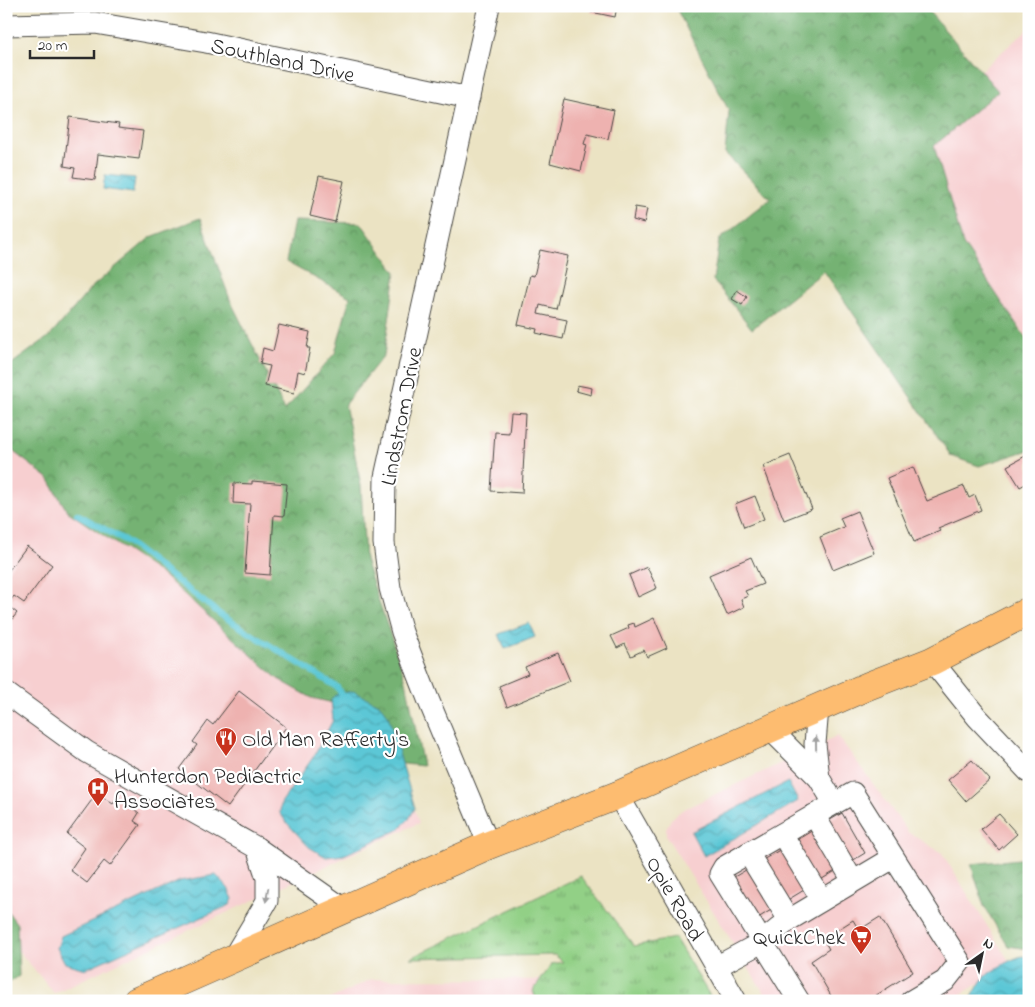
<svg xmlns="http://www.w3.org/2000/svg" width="1035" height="1007" viewBox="0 0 1035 1007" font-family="'Indie Flower',sans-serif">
<defs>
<pattern id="grass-tufts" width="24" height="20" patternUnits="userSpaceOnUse" patternTransform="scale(1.25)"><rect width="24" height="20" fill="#92d086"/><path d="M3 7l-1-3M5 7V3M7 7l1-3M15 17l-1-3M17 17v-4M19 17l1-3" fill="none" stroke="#77a96e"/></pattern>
<pattern id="forest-crowns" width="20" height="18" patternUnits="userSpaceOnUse" patternTransform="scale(1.25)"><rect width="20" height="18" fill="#75b273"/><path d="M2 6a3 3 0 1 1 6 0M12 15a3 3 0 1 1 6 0" fill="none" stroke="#60915f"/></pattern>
<pattern id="water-waves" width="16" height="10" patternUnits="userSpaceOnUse" patternTransform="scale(1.25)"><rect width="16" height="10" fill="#5cc7d6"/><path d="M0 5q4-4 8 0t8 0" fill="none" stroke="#4ca2ae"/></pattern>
</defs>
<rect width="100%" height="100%" fill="#fff"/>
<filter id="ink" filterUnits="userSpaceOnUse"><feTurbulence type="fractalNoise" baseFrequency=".02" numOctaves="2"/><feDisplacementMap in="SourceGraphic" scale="10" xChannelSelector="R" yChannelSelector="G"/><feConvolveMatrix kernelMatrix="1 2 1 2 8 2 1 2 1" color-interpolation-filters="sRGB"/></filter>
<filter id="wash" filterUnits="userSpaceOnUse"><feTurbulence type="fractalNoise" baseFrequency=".0096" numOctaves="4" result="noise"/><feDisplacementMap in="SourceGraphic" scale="20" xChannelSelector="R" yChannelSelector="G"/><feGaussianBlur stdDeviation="1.12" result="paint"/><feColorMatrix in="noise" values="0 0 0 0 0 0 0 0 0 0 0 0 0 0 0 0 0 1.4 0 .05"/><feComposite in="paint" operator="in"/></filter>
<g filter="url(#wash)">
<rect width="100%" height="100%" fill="#ebe3c3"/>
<g fill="#f7cfd0">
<polygon points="1029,28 1029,340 888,152"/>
<polygon points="6,419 389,728 419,823 54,993 6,936"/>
<polygon points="838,736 909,833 942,853 1011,964 950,1001 769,1001 666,836 666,828 671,819 682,810"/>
<polygon points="372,979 574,980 574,1001 326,1001"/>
</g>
<polygon fill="url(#grass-tufts)" stroke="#5e7e58" points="581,876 634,946 675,938 713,1001 540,1001 536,999 533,991 552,964 563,962 555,955 410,958"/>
<g fill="url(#forest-crowns)" stroke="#506e4f">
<polygon points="675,6 924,6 998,91 934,146 963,244 1029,343 1029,450 979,466 951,456 824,271 752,329 713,280 719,240 770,199 725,153 729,111"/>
<polygon points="200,218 231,302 285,410 335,353 350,297 286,262 294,221 361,223 396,272 384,355 345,404 361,486 365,560 406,681 423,766 395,763 358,709 312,698 278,679 164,576 67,511 48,478 6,446 6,368 51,335 92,287 151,237"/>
<polygon points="1029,858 1029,949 1008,946 984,906 971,864"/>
<polygon points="6,909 17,924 19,976 6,985"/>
</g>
<g fill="url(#water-waves)" stroke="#447980">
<polygon points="105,175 135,178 133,193 103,189"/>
<polygon points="529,623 535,637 505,649 499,634"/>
<polygon points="353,691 379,704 388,715 415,808 409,819 398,830 344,855 326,857 309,847 287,823 280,813 281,803 314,756 333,720 331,700 335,695"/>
<polygon points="788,782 798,801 704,856 691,832"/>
<polygon points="216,875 228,888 233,899 230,905 85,969 65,963 57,948 61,936 180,881"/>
<path d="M1023,956l6,2v43h-60c6,-7 8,-14 13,-21 6,-8 32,-23 41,-24z"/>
</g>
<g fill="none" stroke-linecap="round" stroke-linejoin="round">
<polyline stroke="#5cc7d6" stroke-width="6" points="77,514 126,541 221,615 337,687 345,700"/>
</g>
<g id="blocks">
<g fill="#eeb2b0">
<polygon points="592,6 617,6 615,17 591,12"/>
<polygon points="564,99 614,110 608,139 587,134 584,144 587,145 581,171 550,163"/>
<polygon points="70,117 119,124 118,128 143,131 139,159 98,154 95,180 73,177 75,168 64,166"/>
<polygon points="319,176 344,181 335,222 310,216"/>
<polygon points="635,207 647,209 644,223 633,220"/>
<polygon points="540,250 568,256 556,309 540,305 538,314 567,320 563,339 536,333 537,329 518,325 530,275 534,276"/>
<polygon points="737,290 747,297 742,305 732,299"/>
<polygon points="279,325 310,332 307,348 310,348 305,373 298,371 294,393 265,386 270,366 260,364 263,348 273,351"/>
<polygon points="577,385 592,388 591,395 576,391"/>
<polygon points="511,412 526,413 522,493 491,491 495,432 509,433"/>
<polygon points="1029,454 1029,482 1020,487 1007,466"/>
<polygon points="790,455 812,509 784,520 763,466"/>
<polygon points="913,467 927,501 964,486 969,498 975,495 981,510 938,528 940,531 914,542 887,478"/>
<polygon points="252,481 287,484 284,516 274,515 270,575 245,573 250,504 233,503 234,483 252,484"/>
<polygon points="755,496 764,519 744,527 735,504"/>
<polygon points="857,511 874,553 833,570 820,537 844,527 840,518"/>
<polygon points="27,546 52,565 24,603 14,596 7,605 17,613 6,627 6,574"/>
<polygon points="751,557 763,584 745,591 748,596 741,599 744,607 727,615 709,575"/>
<polygon points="647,567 657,588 638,597 629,575"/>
<polygon points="654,618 667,648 647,657 644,650 631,656 625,644 617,648 611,636 629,628 628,625 634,623 635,627"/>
<polygon points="558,653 570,681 507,707 499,686 528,674 525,667"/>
<polygon points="239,691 286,727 228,807 179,769 197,745 193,742 208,721 213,725"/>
<polygon points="972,760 990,780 966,801 948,780"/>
<polygon points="97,793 113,804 118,797 139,813 134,821 140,825 110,866 104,861 87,883 70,870 85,848 67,834"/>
<polygon points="842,813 865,853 753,921 729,880"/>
<polygon points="999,814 1017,834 999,850 981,829"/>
<polygon points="880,917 913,972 867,1001 834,1001 811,961 829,949 823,939 853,920 859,930"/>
</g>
</g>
</g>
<g filter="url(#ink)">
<use href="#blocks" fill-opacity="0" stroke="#484742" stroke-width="1"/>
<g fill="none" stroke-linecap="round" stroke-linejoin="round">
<g stroke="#484742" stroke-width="23">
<g id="minor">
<polyline points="489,6 385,477 384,543 390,588 402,632 428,699 489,845"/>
<polyline points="6,25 95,23 206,42 469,98"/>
<polyline points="932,661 977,717 1029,772"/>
<polyline points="6,693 87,752 257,848 344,909"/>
<polyline points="818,708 815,744 819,778"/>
<polyline points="770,729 819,778 834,803"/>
<polyline points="618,795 736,1001"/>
<polyline points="814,815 853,881"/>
<polyline points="782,834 822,900"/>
<polyline points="748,853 789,920"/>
<polyline points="233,958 267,901 267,878 257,848"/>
<polyline points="716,967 762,942 789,920 893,858"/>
<polyline points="799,1001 720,874 724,867 853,793 960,962 945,981 911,1001"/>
</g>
</g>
<g stroke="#484742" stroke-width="29">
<polyline id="highway" points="137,1001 489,845 618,795 868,686 932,661 1029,611"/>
</g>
<use href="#minor" stroke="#fff" stroke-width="21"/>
<use href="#highway" stroke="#fdbc70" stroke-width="28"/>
</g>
<defs><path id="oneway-solid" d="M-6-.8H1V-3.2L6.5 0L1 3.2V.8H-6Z" transform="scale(1.25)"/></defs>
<g fill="#a0a0a0">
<use href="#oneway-solid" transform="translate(816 743) rotate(-91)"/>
<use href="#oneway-solid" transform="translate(267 895) rotate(100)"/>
</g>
</g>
<defs>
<g id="restaurant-pin" transform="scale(1.125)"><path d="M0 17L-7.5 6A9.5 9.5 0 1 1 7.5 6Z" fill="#c8321e" stroke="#fff"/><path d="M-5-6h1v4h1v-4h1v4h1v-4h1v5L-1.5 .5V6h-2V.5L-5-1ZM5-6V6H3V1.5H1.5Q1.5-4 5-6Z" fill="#fff"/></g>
<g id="hospital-pin" transform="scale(1.125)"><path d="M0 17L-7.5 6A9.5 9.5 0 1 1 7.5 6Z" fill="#c8321e" stroke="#fff"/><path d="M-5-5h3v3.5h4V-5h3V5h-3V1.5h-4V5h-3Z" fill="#fff"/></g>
<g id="supermarket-pin" transform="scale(1.125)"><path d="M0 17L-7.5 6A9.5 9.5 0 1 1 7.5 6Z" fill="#c8321e" stroke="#fff"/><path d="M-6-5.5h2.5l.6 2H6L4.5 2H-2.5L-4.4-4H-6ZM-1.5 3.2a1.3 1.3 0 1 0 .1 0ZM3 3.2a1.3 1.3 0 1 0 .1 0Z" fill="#fff"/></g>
</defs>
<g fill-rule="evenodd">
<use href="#restaurant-pin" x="226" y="738"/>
<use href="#hospital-pin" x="98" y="788"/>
<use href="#supermarket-pin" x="861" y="936"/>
</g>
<g text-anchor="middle" stroke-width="4.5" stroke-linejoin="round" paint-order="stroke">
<g font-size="22" fill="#2b2b2b" stroke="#fff">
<text transform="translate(283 59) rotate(12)" y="8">Southland Drive</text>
<text transform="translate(400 416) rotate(-79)" y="8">Lindstrom Drive</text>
<text transform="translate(676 898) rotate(60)" y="8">Opie Road</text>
</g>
<g font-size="22" fill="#2b2b2b" stroke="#fff" text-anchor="start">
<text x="242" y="746">Old Man Rafferty's</text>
<text x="114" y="783">Hunterdon Pediactric<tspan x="114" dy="25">Associates</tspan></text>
<text x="845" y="944" text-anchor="end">QuickChek</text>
</g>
</g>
<rect width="1035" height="1007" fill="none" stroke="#fff" stroke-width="25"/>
<g transform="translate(982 954) rotate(33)" stroke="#ffffff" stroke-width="4" paint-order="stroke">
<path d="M0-4L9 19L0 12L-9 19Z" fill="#2b2b2b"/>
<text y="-8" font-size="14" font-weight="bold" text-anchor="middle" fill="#2b2b2b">N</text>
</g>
<path d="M30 50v8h64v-8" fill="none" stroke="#2b2b2b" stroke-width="2.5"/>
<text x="38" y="50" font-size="15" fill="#2b2b2b" stroke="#ffffff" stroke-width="4" paint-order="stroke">20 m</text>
</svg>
